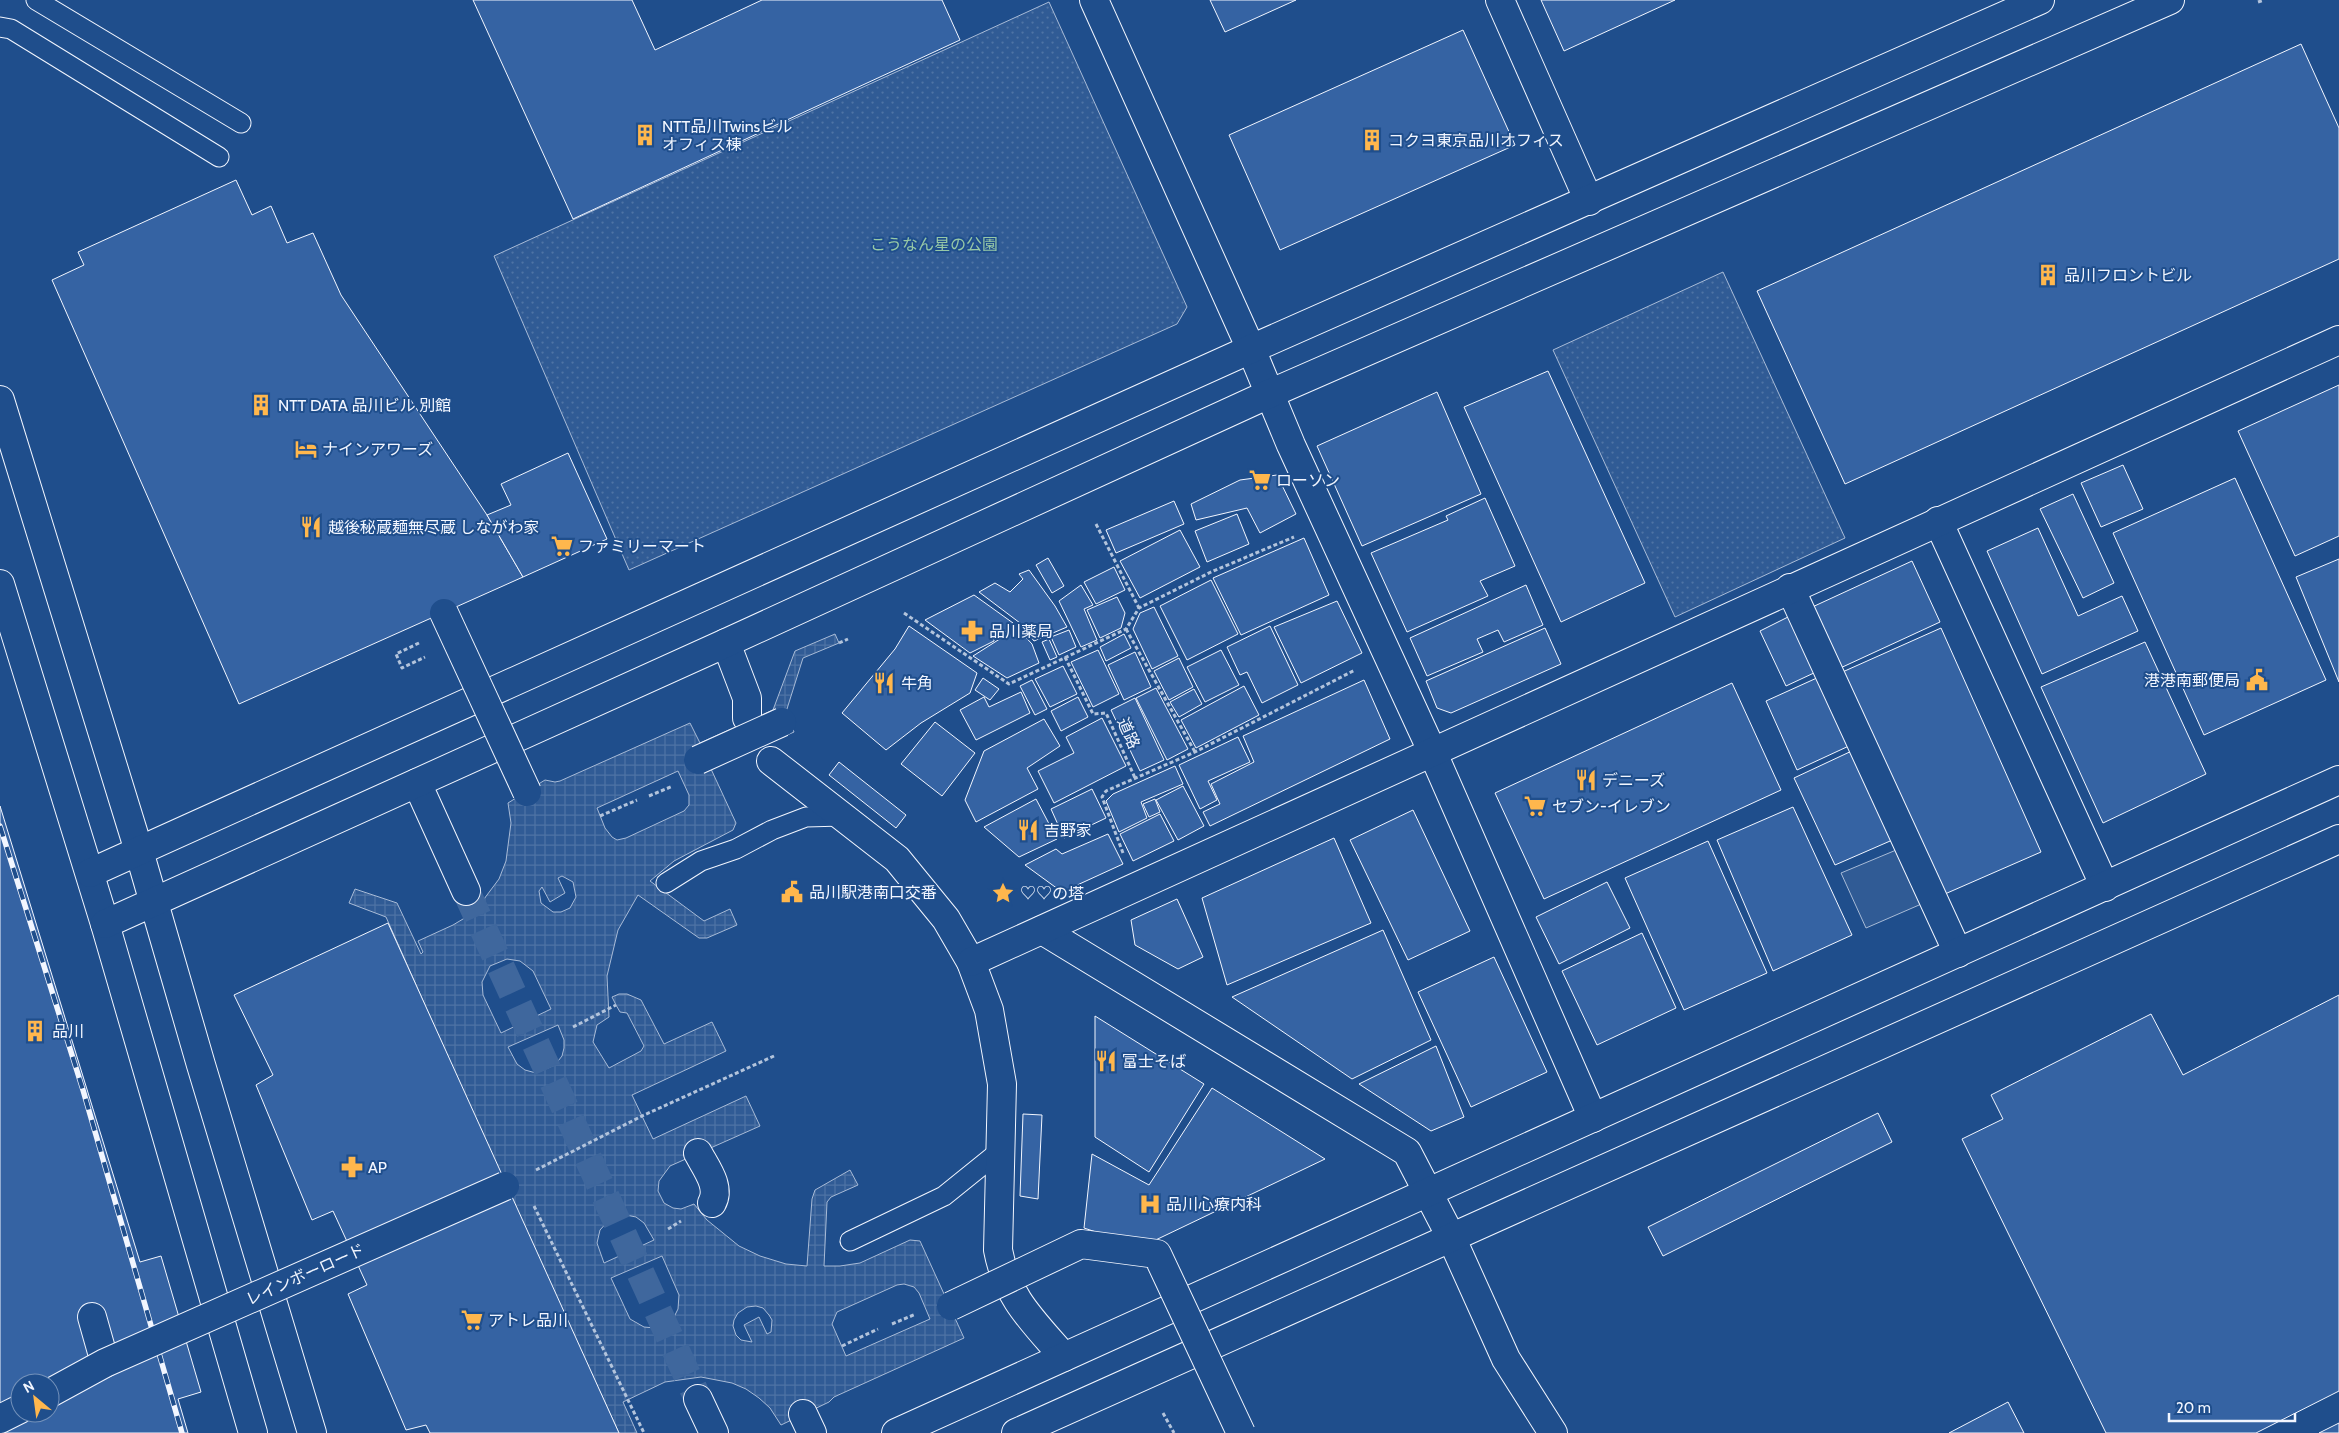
<svg xmlns="http://www.w3.org/2000/svg" width="2339" height="1433" viewBox="0 0 2339 1433" font-family="Cabin,'Noto Sans JP',sans-serif">
<defs>
<pattern id="park-dots" width="8" height="8" patternUnits="userSpaceOnUse" patternTransform="scale(1.25)"><rect width="8" height="8" fill="#305b95"/><path d="M2 2h.1M6 6h.1" fill="none" stroke="#4e73a5" stroke-width="1.8" stroke-linecap="round"/></pattern>
<pattern id="plaza-grid" width="8" height="8" patternUnits="userSpaceOnUse" patternTransform="scale(1.25)"><rect width="8" height="8" fill="#305b95"/><path d="M0 4h8M4 0v8" fill="none" stroke="#4e73a5"/></pattern>
</defs>
<rect width="100%" height="100%" fill="#1f4e8c"/>
<polygon fill="#305b95" stroke="#a8bbd7" points="1901,848 1926,902 1866,928 1841,873"/>
<g fill="url(#park-dots)" stroke="#a8bbd7">
<polygon points="1049,2 1187,307 1177,324 629,570 494,256"/>
<polygon points="1723,272 1845,538 1675,617 1553,350"/>
</g>
<path fill="url(#plaza-grid)" stroke="#a8bbd7" fill-rule="evenodd" d="M835,634l4,9 -36,15 -17,54 8,20 -83,37 25,54 -3,7 -59,31 -24,20 54,40 26,-12 7,16 -30,13h-8l-61,-43 -20,35 -11,46 2,41 -12,8 -4,17 16,26 32,-17 3,-5 -17,-33 -7,-1 -4,-7 -4,-8 7,-3h8l14,6 23,44 48,-22 14,29 -94,44 10,21 11,23 93,-43 14,30 -90,40 -11,15 -1,10 6,12 9,5 8,1 13,-5 13,16 32,26 21,10 26,8 21,2 5,-67 3,-9 35,-20 8,15 -27,12 -4,5 -3,64h16l20,-3 50,-23 10,1 44,97 -130,59 -5,5 -48,23 -11,-17 -11,-10 -13,-9 -14,-6 -31,-6 -36,5 -42,20 14,31h-18l-114,-247 -119,-269 -37,-14 6,-14 42,14 24,51 2,-2 -5,-11 35,-16 15,-9 10,-9 21,-28 7,-18 3,-23 2,-15 -3,-20 37,-23 10,2 5,-1 130,-58 10,20 73,-33 22,-59zM678,771l11,24v10l-5,6 -58,27 -9,2 -5,-3 -7,-9 -8,-20zM562,876l11,6 3,15 -6,11 -9,4h-8l-12,-9 -2,-12 3,-4 8,15 15,-9 -7,-15zM507,959l13,2 13,10 18,38 -50,24 -18,-38 -1,-13 8,-16zM558,1025l6,15v8l-2,8 -7,9 -19,8 -11,-3 -8,-6 -9,-17zM626,1215l10,2 8,6 10,17 -50,23 -7,-20 3,-13 9,-10zM662,1256l17,39 -1,14 -5,10 -6,5 -12,4 -11,-1 -14,-8 -19,-41zM904,1284l10,3 5,6 11,26 -84,37 -14,-32 5,-12 60,-27zM756,1306l7,2 6,7 3,5 -1,12 -4,2 -8,-17 -15,8 8,17 -11,-2 -5,-5 -3,-9 1,-6 4,-7 9,-6z"/>
<g fill="#3563a3" stroke="#f2f6ff" fill-rule="evenodd">
<polygon points="473,0 632,0 655,50 762,0 942,0 960,40 573,219"/>
<polygon points="1210,0 1296,0 1225,32"/>
<polygon points="1541,0 1675,0 1564,51"/>
<polygon points="1463,30 1515,145 1280,250 1229,135"/>
<polygon points="2301,44 2339,128 2339,259 1845,484 1757,291"/>
<polygon points="236,180 252,215 271,206 287,243 313,233 341,295 487,515 523,577 239,704 52,280 84,265 78,252"/>
<polygon points="1548,371 1645,583 1561,622 1464,407"/>
<polygon points="2339,385 2339,536 2295,556 2238,431"/>
<polygon points="1437,392 1481,494 1362,546 1317,446"/>
<polygon points="568,453 607,539 523,577 487,515 511,505 501,484"/>
<polygon points="2123,465 2143,509 2101,527 2081,483"/>
<polygon points="1277,475 1296,514 1260,533 1247,508 1196,520 1191,504 1240,480"/>
<polygon points="2235,478 2326,680 2204,735 2113,533"/>
<polygon points="2073,494 2114,583 2083,598 2040,509"/>
<polygon points="1485,498 1515,566 1480,581 1488,596 1407,632 1371,553 1448,520 1446,516"/>
<polygon points="1174,501 1184,524 1116,553 1106,530"/>
<polygon points="1237,514 1249,544 1207,562 1195,531"/>
<polygon points="2038,528 2078,616 2122,596 2138,631 2042,674 1987,551"/>
<polygon points="1180,530 1200,567 1140,598 1120,561"/>
<polygon points="1304,538 1329,595 1241,635 1213,578"/>
<polygon points="1048,558 1064,586 1052,593 1036,565"/>
<polygon points="2339,559 2339,682 2296,577"/>
<polygon points="1912,561 1940,622 1836,670 1808,609"/>
<polygon points="1114,567 1125,590 1096,604 1084,582"/>
<polygon points="1029,570 1055,606 1067,627 1034,641 1020,623 979,592 995,583 1010,592 1023,579 1019,574"/>
<polygon points="1211,580 1238,634 1187,660 1160,606"/>
<polygon points="1081,585 1093,605 1084,609 1097,640 1081,647 1059,601"/>
<polygon points="1526,585 1543,625 1504,642 1498,630 1477,639 1483,652 1427,676 1410,638"/>
<polygon points="974,595 1013,623 1013,627 994,638 994,641 970,653 925,620"/>
<polygon points="1117,597 1125,613 1121,628 1100,638 1087,610"/>
<polygon points="1337,601 1362,653 1301,683 1274,627"/>
<polygon points="1154,607 1178,656 1152,669 1133,629 1140,613"/>
<polygon points="1790,616 1816,672 1786,686 1760,631"/>
<polygon points="909,626 977,673 970,693 921,723 886,750 842,713 895,649"/>
<polygon points="1270,626 1298,685 1262,703 1247,672 1240,675 1227,647"/>
<polygon points="1017,628 1032,644 1039,663 1007,678 973,656"/>
<polygon points="1545,628 1561,664 1451,713 1437,708 1426,681"/>
<polygon points="1941,628 2041,852 1938,897 1838,674"/>
<polygon points="1069,630 1076,647 1059,655 1051,637"/>
<polygon points="1124,634 1131,648 1106,661 1100,647"/>
<polygon points="1049,639 1057,657 1050,660 1042,642"/>
<polygon points="2145,642 2206,774 2103,823 2041,687"/>
<polygon points="1098,650 1119,694 1093,707 1071,662"/>
<polygon points="1221,650 1239,685 1205,702 1187,667"/>
<polygon points="1135,652 1151,687 1124,700 1108,665"/>
<polygon points="1179,658 1193,687 1169,700 1154,671"/>
<polygon points="1063,666 1077,694 1050,707 1035,679"/>
<polygon points="1819,677 1851,745 1797,770 1766,701"/>
<polygon points="983,678 999,689 990,700 975,690"/>
<polygon points="1032,680 1047,709 1035,715 1020,686"/>
<polygon points="1364,680 1390,739 1210,826 1203,812 1220,804 1211,784 1254,762 1243,736"/>
<polygon points="1732,683 1781,790 1544,899 1495,793"/>
<polygon points="1244,686 1259,715 1196,748 1181,720"/>
<polygon points="1156,688 1188,749 1167,760 1136,698"/>
<polygon points="1194,689 1202,704 1179,717 1170,702"/>
<polygon points="1021,692 1030,713 976,740 960,710 984,697 989,707"/>
<polygon points="1078,697 1088,717 1061,731 1051,711"/>
<polygon points="1135,698 1164,760 1140,771 1111,710"/>
<polygon points="1102,718 1126,766 1054,803 1038,771 1074,753 1066,737"/>
<polygon points="1044,719 1060,746 1027,768 1038,789 976,822 965,800 984,751"/>
<polygon points="935,722 975,753 942,796 901,764"/>
<polygon points="1238,737 1250,762 1208,781 1217,800 1200,809 1179,765"/>
<polygon points="1856,749 1897,838 1835,865 1794,778"/>
<polygon points="839,762 906,815 896,828 829,775"/>
<polygon points="1175,766 1183,784 1141,802 1147,818 1119,832 1106,801 1113,794"/>
<polygon points="1183,786 1204,826 1178,840 1156,800"/>
<polygon points="1092,789 1106,818 1064,838 1051,809"/>
<polygon points="1036,799 1057,839 1019,857 984,827"/>
<polygon points="1155,799 1160,812 1149,817 1143,804"/>
<path d="M0,806l140,456 21,-6 40,136 -23,7 10,34h-188zM20,1383h30v30h-30z"/>
<polygon points="1793,807 1852,935 1773,971 1717,840"/>
<polygon points="1413,810 1470,931 1408,960 1350,840"/>
<polygon points="1160,814 1174,841 1133,861 1120,834"/>
<polygon points="1108,834 1123,864 1062,892 1025,865 1056,849 1062,854"/>
<polygon points="1334,838 1371,923 1227,985 1202,898"/>
<polygon points="1708,841 1767,973 1684,1010 1625,878"/>
<polygon points="1607,882 1630,928 1559,964 1536,917"/>
<polygon points="1177,899 1203,957 1178,969 1135,945 1131,920"/>
<polygon points="388,923 619,1433 430,1433 426,1425 406,1430 348,1294 367,1285 333,1211 312,1220 256,1085 273,1075 234,995"/>
<polygon points="1383,930 1431,1040 1352,1079 1232,997"/>
<polygon points="1642,933 1676,1008 1597,1045 1562,971"/>
<polygon points="1494,957 1547,1072 1471,1107 1418,992"/>
<polygon points="2339,995 2339,1391 2256,1433 2106,1433 1962,1139 2003,1119 1991,1095 2151,1014 2183,1075"/>
<polygon points="1095,1016 1204,1084 1149,1172 1095,1137"/>
<polygon points="1436,1046 1464,1117 1431,1131 1359,1084"/>
<polygon points="1212,1088 1325,1159 1141,1247 1084,1228 1092,1154 1149,1185"/>
<polygon points="1878,1113 1892,1142 1663,1256 1648,1227"/>
<polygon points="1023,1114 1042,1115 1038,1199 1020,1196"/>
<polygon points="2008,1402 2024,1433 1949,1433"/>
<polygon points="2339,1423 2339,1433 2319,1433"/>
</g>
<g fill="none" stroke-linecap="round" stroke-linejoin="round">
<polyline stroke="#3f679d" stroke-width="28" stroke-dasharray="28 14" stroke-linecap="butt" points="466,891 698,1399"/>
<g stroke="#f2f6ff" stroke-width="21">
<g id="service">
<polyline points="36,0 241,123"/>
<polyline points="0,27 11,29 219,157"/>
<polyline points="666,883 701,861 736,849 772,830 806,817 842,816"/>
<polyline points="850,1241 944,1196 1001,1150"/>
</g>
</g>
<g stroke="#f2f6ff" stroke-width="30">
<g id="pedestrian">
<polyline points="1500,0 1589,201"/>
<polyline points="1790,588 1958,953"/>
<path d="M698,1153c8,15 23,34 14,50"/>
<polyline points="92,1317 105,1363"/>
<polyline points="803,1414 812,1433"/>
<polyline points="0,1419 20,1409"/>
</g>
</g>
<g stroke="#f2f6ff" stroke-width="30">
<g id="minor">
<polyline points="1094,0 1251,349 1291,445 1432,751 1593,1118"/>
<polyline points="1938,521 2105,887"/>
<polyline points="726,643 747,698 747,718"/>
<path d="M771,761l126,98 49,60 25,43 18,48 13,74 -4,166c9,48 35,71 66,107"/>
<polyline points="1042,930 1407,1152 1451,1237 1506,1359 1553,1433"/>
<polyline points="971,962 2339,340"/>
</g>
</g>
<g stroke="#f2f6ff" stroke-width="30">
<g id="tertiary">
<polyline points="0,400 139,851 201,1065 312,1433"/>
<polyline points="0,584 105,924 253,1433"/>
<polyline points="417,783 466,891"/>
<polyline points="90,873 1251,349 2040,0"/>
<polyline points="105,924 726,643 1269,394 2170,0"/>
<polyline points="698,1399 714,1433"/>
<polyline points="896,1433 2339,780"/>
<polyline points="1016,1433 2339,839"/>
</g>
</g>
<g stroke="#b3c4dc" stroke-width="3" stroke-dasharray="4 2.5" stroke-linecap="butt">
<polyline points="2258,2 2264,0"/>
<polyline points="1096,524 1139,608"/>
<polyline points="904,613 1009,684 1126,629 1139,608 1211,572 1294,537"/>
<polyline points="1126,629 1195,752"/>
<polyline points="419,643 396,654 402,668 425,657"/>
<polyline points="839,643 848,639"/>
<polyline points="1065,657 1093,714 1106,713 1135,778"/>
<polyline points="649,796 673,786"/>
<polyline points="600,816 637,800"/>
<polyline points="1123,853 1102,797 1106,791 1195,752 1355,670"/>
<polyline points="573,1027 616,1005"/>
<polyline points="536,1170 642,1116 774,1056"/>
<polyline points="534,1206 644,1433"/>
<polyline points="668,1229 681,1221"/>
<polyline points="892,1324 916,1314"/>
<polyline points="842,1346 878,1329"/>
<polyline points="1163,1413 1174,1433"/>
</g>
<use href="#service" stroke="#1f4e8c" stroke-width="19"/>
<use href="#pedestrian" stroke="#1f4e8c" stroke-width="28"/>
<use href="#minor" stroke="#1f4e8c" stroke-width="28"/>
<use href="#tertiary" stroke="#1f4e8c" stroke-width="28"/>
<g stroke="#f2f6ff" stroke-width="5.5">
<polyline id="rail" points="0,826 83,1090 182,1433"/>
</g>
<use href="#rail" stroke="#1f4e8c" stroke-width="4" stroke-dasharray="11" stroke-linecap="butt"/>
<g stroke="#f2f6ff" stroke-width="30" stroke-linecap="butt">
<g id="pedestrian-bridge">
<polyline points="444,613 527,792"/>
<polyline points="698,760 782,722"/>
<polyline points="951,1306 1081,1244 1157,1254 1241,1433"/>
<polyline points="50,1393 105,1363 505,1186"/>
</g>
</g>
<use href="#pedestrian-bridge" stroke="#1f4e8c" stroke-width="28"/>
</g>
<defs>
<g id="building-bare" transform="scale(1.725)"><path d="M-4-6H4V6H1V3H-1V6H-4ZM-2.5-4.3h1.7v1.8h-1.7ZM.8-4.3h1.7v1.8H.8ZM-2.5-1h1.7V.8h-1.7ZM.8-1h1.7V.8H.8Z" fill="#ffb74d" stroke="#1f4e8c" stroke-width="2.5" paint-order="stroke"/></g>
<g id="hotel-bare" transform="scale(1.725)"><path d="M-6-4.5h1.5V1H6V5H4.5V3h-9V5H-6ZM-4 0a1.8 1.8 0 1 1 3.6 0ZM.5 0V-2.5h3Q6-2.5 6 0Z" fill="#ffb74d" stroke="#1f4e8c" stroke-width="2.5" paint-order="stroke"/></g>
<g id="supermarket-bare" transform="scale(1.725)"><path d="M-6-5.5h2.5l.6 2H6L4.5 2H-2.5L-4.4-4H-6ZM-1.5 3.2a1.3 1.3 0 1 0 .1 0ZM3 3.2a1.3 1.3 0 1 0 .1 0Z" fill="#ffb74d" stroke="#1f4e8c" stroke-width="2.5" paint-order="stroke"/></g>
<g id="restaurant-bare" transform="scale(1.725)"><path d="M-5-6h1v4h1v-4h1v4h1v-4h1v5L-1.5 .5V6h-2V.5L-5-1ZM5-6V6H3V1.5H1.5Q1.5-4 5-6Z" fill="#ffb74d" stroke="#1f4e8c" stroke-width="2.5" paint-order="stroke"/></g>
<g id="pharmacy-bare" transform="scale(1.725)"><path d="M-2-6h4v4h4v4h-4v4h-4v-4h-4v-4h4Z" fill="#ffb74d" stroke="#1f4e8c" stroke-width="2.5" paint-order="stroke"/></g>
<g id="civic-bare" transform="scale(1.725)"><path d="M-.6-6.5H3V-4.5H.6V-3L4-1V1h2V6H-6V1h2V-1L-.6-3ZM-1.2 2.5V6h2.4V2.5Z" fill="#ffb74d" stroke="#1f4e8c" stroke-width="2.5" paint-order="stroke"/></g>
<g id="sight-bare" transform="scale(1.725)"><path d="M0-6L1.8-2.2L6-1.7L2.9 1.2L3.7 5.4L0 3.3L-3.7 5.4L-2.9 1.2L-6-1.7L-1.8-2.2Z" fill="#ffb74d" stroke="#1f4e8c" stroke-width="2.5" paint-order="stroke"/></g>
<g id="hospital-bare" transform="scale(1.725)"><path d="M-5-5h3v3.5h4V-5h3V5h-3V1.5h-4V5h-3Z" fill="#ffb74d" stroke="#1f4e8c" stroke-width="2.5" paint-order="stroke"/></g>
</defs>
<g fill-rule="evenodd">
<use href="#building-bare" x="645" y="135"/>
<use href="#building-bare" x="1372" y="140"/>
<use href="#building-bare" x="2048" y="275"/>
<use href="#building-bare" x="261" y="405"/>
<use href="#hotel-bare" x="306" y="449"/>
<use href="#supermarket-bare" x="1260" y="480"/>
<use href="#restaurant-bare" x="311" y="527"/>
<use href="#supermarket-bare" x="562" y="546"/>
<use href="#pharmacy-bare" x="972" y="631"/>
<use href="#civic-bare" x="2257" y="680"/>
<use href="#restaurant-bare" x="884" y="683"/>
<use href="#restaurant-bare" x="1586" y="780"/>
<use href="#supermarket-bare" x="1535" y="806"/>
<use href="#restaurant-bare" x="1028" y="830"/>
<use href="#civic-bare" x="792" y="892"/>
<use href="#sight-bare" x="1003" y="893"/>
<use href="#building-bare" x="35" y="1031"/>
<use href="#restaurant-bare" x="1106" y="1061"/>
<use href="#pharmacy-bare" x="352" y="1167"/>
<use href="#hospital-bare" x="1150" y="1204"/>
<use href="#supermarket-bare" x="472" y="1320"/>
</g>
<g text-anchor="middle" stroke-width="4" stroke-linejoin="round" paint-order="stroke">
<g font-size="16" fill="#f2f6ff" stroke="#1f4e8c" text-anchor="start">
<text x="662" y="132">NTT品川Twinsビル<tspan x="662" dy="18">オフィス棟</tspan></text>
<text x="1388" y="146">コクヨ東京品川オフィス</text>
<text x="2064" y="281">品川フロントビル</text>
<text x="278" y="411">NTT DATA 品川ビル 別館</text>
<text x="322" y="455">ナインアワーズ</text>
<text x="1276" y="486">ローソン</text>
<text x="328" y="533">越後秘蔵麺無尽蔵 しながわ家</text>
<text x="578" y="552">ファミリーマート</text>
<text x="989" y="637">品川薬局</text>
<text x="2240" y="686" text-anchor="end">港港南郵便局</text>
<text x="901" y="689">牛角</text>
<text x="1602" y="786">デニーズ</text>
<text x="1552" y="812">セブン-イレブン</text>
<text x="1044" y="836">吉野家</text>
<text x="809" y="898">品川駅港南口交番</text>
<text x="1020" y="899">♡♡の塔</text>
<text x="52" y="1037">品川</text>
<text x="1122" y="1067">富士そば</text>
<text x="368" y="1173">AP</text>
<text x="1166" y="1210">品川心療内科</text>
<text x="488" y="1326">アトレ品川</text>
</g>
<g font-size="16" fill="#97c8a6" stroke="#1f4e8c">
<text x="934" y="250">こうなん星の公園</text>
</g>
<g font-size="16" fill="#f2f6ff" stroke="#1f4e8c">
<text transform="translate(1129 733) rotate(66)" y="6">道路</text>
<text transform="translate(305 1274) rotate(-24)" y="6">レインボーロード</text>
</g>
</g>
<g transform="translate(35 1398) rotate(331)"><circle r="24" fill="#1f4e8c" stroke="#7391ba"/>
<path d="M0-4L9 19L0 12L-9 19Z" fill="#ffb74d"/>
<text y="-8" font-size="14" font-weight="bold" text-anchor="middle" fill="#f2f6ff">N</text>
</g>
<path d="M2169 1413v8h126v-8" fill="none" stroke="#f2f6ff" stroke-width="2.5"/>
<text x="2176" y="1413" font-size="15" fill="#f2f6ff" stroke="#1f4e8c" stroke-width="4" paint-order="stroke">20 m</text>
</svg>
